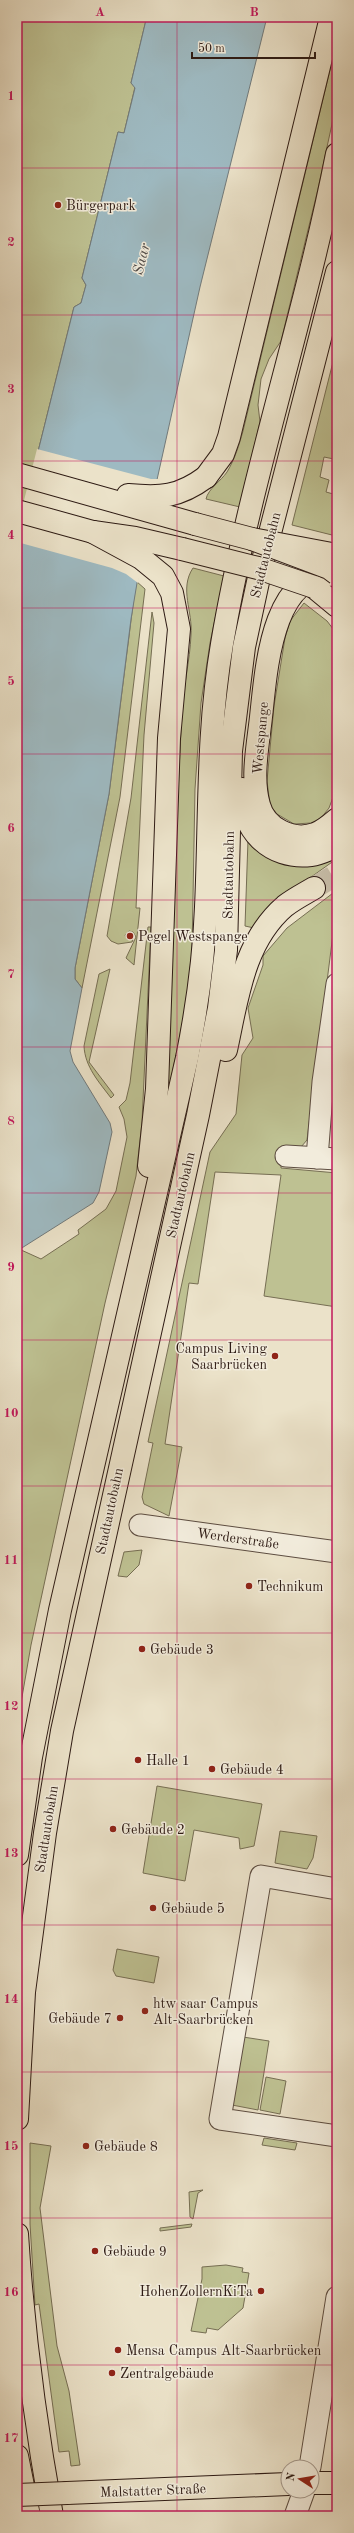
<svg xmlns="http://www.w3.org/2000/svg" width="354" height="2533" viewBox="0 0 354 2533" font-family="'Old Standard TT',serif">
<rect width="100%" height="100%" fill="#ebe2c9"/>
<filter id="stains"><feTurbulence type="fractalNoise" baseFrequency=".005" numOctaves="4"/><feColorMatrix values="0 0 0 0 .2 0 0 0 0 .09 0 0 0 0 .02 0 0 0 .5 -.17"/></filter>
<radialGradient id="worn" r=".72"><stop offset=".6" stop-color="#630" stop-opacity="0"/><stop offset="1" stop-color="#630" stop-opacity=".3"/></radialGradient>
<g fill="#bec192" stroke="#766e53">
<polygon points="17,17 153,17 152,21 146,20 131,83 135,87 124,133 118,132 82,278 86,285 81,303 74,307 17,536"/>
<path d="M337,41v51l-5,32 -15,69 -36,148 -12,18 -8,20 -3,26 2,17 -20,85 -34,-8c2,-10 15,-18 21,-27 8,-13 12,-27 16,-41z"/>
<polygon points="337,346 337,450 334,459 324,457 320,477 329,480 326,492 337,495 336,536 292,525"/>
<path d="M193,568l31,8 -14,67 -9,60 -6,86 -3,163 -6,53 -16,79 -2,-1c4,-123 7,-246 14,-370 1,-26 8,-52 9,-78 2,-24 -12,-46 2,-67z"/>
<polygon points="136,581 145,589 120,797 82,988 75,979 75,968 109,794"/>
<polygon points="304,603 327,621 337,634 337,782 335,792 329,808 321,818 311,823 294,824 277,814 270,805 267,781 274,706 285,638 290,621"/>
<polygon points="152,612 154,623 144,735 136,908 140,908 134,965 126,958 136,937 133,932 129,931 125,935 127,939 133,940 132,942 118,944 111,941 107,936 131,798"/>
<polygon points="248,840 333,858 335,860 283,897 254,928 245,926"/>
<polygon points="337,890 337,926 334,926 307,1140 301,1147 282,1148 281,1168 337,1173 337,1307 264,1296 281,1175 215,1172 198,1284 189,1283 165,1444 182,1447 169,1516 144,1504 142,1497 153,1443 148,1442 210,1152 236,1114 242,1055 253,1038 248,1008 263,965 263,956 287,928"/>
<polygon points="148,927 151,927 142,1122 136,1176 105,1303 31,1645 17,1726 17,1251 19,1249 41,1259 79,1234 78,1230 106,1209 116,1191 127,1137 124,1119 119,1107 126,1100 130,1083"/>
<path d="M110,969l-21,93 25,33 -3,3c-12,-16 -26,-31 -27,-52l15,-72z"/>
<polygon points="142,1550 139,1565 127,1577 118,1576 124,1552"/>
<polygon points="157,1786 262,1804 254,1846 240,1849 239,1838 194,1830 185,1881 143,1873"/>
<polygon points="280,1831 317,1836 313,1858 307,1869 275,1863"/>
<polygon points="117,1949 159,1957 154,1983 116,1976 113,1970"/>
<polygon points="243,2037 269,2041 258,2110 232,2105"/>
<polygon points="266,2077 286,2081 280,2114 260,2110"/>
<polygon points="264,2138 297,2143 295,2150 262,2145"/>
<polygon points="30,2143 51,2146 40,2208 57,2346 69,2391 80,2465 71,2466 69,2451 59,2452 39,2304 35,2305 30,2224"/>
<polygon points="203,2190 198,2193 193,2219 190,2217 189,2192"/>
<polygon points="192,2224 191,2227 160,2231 160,2228"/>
<polygon points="226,2265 243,2268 242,2272 249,2273 243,2308 218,2330 207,2328 206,2333 191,2331 202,2279 202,2267"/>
<polygon points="250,2514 261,2516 219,2515"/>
</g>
<polygon fill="#9ebac2" stroke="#717a7c" points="153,17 267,17 200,287 146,529 131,619 109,794 75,968 75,979 82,988 70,1051 73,1062 110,1123 112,1132 99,1192 93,1203 17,1251 17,536 74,307 81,303 86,285 82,278 118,132 124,133 135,88 131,83 146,20 152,21"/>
<polygon fill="#ebe2c9" points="37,449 151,479 159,479 138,583 126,574 112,568 17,542 17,528"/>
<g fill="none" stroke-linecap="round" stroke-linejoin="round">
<polyline stroke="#c5baa5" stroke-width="22" stroke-dasharray="22 11" stroke-linecap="butt" points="314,888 337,874"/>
<g stroke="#5d4d41" stroke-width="23">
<g id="minor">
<polyline points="286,1156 337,1159"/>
<polyline points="317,1158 323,1082 337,984"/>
<polyline points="140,1525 337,1552"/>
<polyline points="337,1889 261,1876 220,2119 337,2136"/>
<polyline points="310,2467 337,2297"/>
<polyline points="295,2516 304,2491"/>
</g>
</g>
<g stroke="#2e1b14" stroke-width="24">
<g id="major">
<polyline points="17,474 195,524"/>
<path d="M128,495c33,3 51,2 78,-18"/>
<polyline points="17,511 93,532 135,538 182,549"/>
<path d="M337,575c-66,-7 -71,98 -76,142 -3,28 -10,61 -2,88 6,23 33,37 56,29 8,-3 15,-9 22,-15"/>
<polyline points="314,587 337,606"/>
<polyline points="312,2483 337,2483"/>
<polyline points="67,2493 288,2484"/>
</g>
</g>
<g stroke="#2e1b14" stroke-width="24">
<g id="highway">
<polyline points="206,477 223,454 229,437 331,17"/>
<polyline points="93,532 141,558 163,576 172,593 179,629 169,738 157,1089 149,1166"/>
<path d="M242,789c-2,40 28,71 69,66 9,-1 18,-6 26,-9"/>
<path d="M226,1050c11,-50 17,-108 59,-144 9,-7 19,-12 29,-18"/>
<path d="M17,1855l14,-98 29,-147 127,-552c10,-50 17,-100 19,-151 4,-88 1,-176 16,-263 28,-166 83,-326 115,-490"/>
<polyline points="17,2119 24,1992 45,1833 62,1731 198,1115 219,1008 226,950 231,751 244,647 261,568 337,272"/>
<path d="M17,2234c6,95 18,188 35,282"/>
<polyline points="17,2456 29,2516"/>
</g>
</g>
<use href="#minor" stroke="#f2ecdc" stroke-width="21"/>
<use href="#major" stroke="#ebe2c9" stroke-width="22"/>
<use href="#highway" stroke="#ebe2c9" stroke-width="22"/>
<g stroke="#2e1b14" stroke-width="24" stroke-linecap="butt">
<g id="major-bridge">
<polyline points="195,524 252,539 337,555"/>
<polyline points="182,549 258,568 314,587"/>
<polyline points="17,2495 67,2493"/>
</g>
</g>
<g stroke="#2e1b14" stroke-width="24" stroke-linecap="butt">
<polyline id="highway-bridge" points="252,539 329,568 337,574"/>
</g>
<use href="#major-bridge" stroke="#ebe2c9" stroke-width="22"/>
<use href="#highway-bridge" stroke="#ebe2c9" stroke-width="22"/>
</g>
<path fill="none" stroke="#c2185b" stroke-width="1" stroke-opacity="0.55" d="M177,17v2499M17,168h320M17,315h320M17,461h320M17,608h320M17,754h320M17,900h320M17,1047h320M17,1193h320M17,1340h320M17,1486h320M17,1633h320M17,1779h320M17,1925h320M17,2072h320M17,2218h320M17,2365h320"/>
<g fill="#8f2418" stroke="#f2ecdc" stroke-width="1.5">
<circle cx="58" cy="205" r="4"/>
<circle cx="130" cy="936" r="4"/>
<circle cx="275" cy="1356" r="4"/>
<circle cx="249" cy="1586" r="4"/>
<circle cx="142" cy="1649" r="4"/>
<circle cx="138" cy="1760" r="4"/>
<circle cx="212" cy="1769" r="4"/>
<circle cx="113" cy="1829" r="4"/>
<circle cx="153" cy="1908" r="4"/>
<circle cx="145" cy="2011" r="4"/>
<circle cx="120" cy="2018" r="4"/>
<circle cx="86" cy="2146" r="4"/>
<circle cx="95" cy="2251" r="4"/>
<circle cx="261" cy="2291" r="4"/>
<circle cx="118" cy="2350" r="4"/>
<circle cx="112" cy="2373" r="4"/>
</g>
<g text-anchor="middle" stroke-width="3" stroke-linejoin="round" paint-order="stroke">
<g font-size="14" fill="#2e1b14" stroke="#f2ecdc" text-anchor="start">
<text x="66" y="210">Bürgerpark</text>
<text x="138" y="941">Pegel Westspange</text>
<text x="267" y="1353" text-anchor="end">Campus Living<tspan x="267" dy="16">Saarbrücken</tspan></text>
<text x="257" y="1591">Technikum</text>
<text x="150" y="1654">Gebäude 3</text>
<text x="146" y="1765">Halle 1</text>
<text x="220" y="1774">Gebäude 4</text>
<text x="121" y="1834">Gebäude 2</text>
<text x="161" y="1913">Gebäude 5</text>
<text x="153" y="2008">htw saar Campus<tspan x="153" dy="16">Alt-Saarbrücken</tspan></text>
<text x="112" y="2023" text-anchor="end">Gebäude 7</text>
<text x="94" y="2151">Gebäude 8</text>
<text x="103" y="2256">Gebäude 9</text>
<text x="253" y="2296" text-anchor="end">HohenZollernKiTa</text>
<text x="126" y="2355">Mensa Campus Alt-Saarbrücken</text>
<text x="120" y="2378">Zentralgebäude</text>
</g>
<g font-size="14" fill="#2e1b14" stroke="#f2ecdc">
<text transform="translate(265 555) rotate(-76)" y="5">Stadtautobahn</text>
<text transform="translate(260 738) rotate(-85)" y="5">Westspange</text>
<text transform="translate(228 875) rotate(-89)" y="5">Stadtautobahn</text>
<text transform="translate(180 1195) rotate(-77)" y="5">Stadtautobahn</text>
<text transform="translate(109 1511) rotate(-78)" y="5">Stadtautobahn</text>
<text transform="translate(238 1538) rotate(8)" y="5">Werderstraße</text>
<text transform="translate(46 1829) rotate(-81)" y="5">Stadtautobahn</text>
<text transform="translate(153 2490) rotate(-2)" y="5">Malstatter Straße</text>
</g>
<g font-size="15" font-style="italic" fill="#504b48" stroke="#f2ecdc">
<text transform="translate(141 259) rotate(-76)" y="5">Saar</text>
</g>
</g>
<rect width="354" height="2533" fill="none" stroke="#ebe2c9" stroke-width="44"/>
<g transform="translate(300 2479) rotate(282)"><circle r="19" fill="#f2ecdc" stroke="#a4988c"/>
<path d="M0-3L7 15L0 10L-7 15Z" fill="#8f2418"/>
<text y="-6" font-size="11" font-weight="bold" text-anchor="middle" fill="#2e1b14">N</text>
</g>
<path d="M192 52v6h123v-6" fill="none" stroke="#2e1b14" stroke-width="2"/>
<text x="198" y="52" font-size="12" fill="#2e1b14" stroke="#f2ecdc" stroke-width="3" paint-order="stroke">50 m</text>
<rect x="22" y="22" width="310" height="2489" fill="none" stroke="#c2185b" stroke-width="1.5"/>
<g font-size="13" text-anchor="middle" font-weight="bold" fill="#c2185b">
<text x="100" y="16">A</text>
<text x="254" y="16">B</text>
<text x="11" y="100">1</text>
<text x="11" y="246">2</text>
<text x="11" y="393">3</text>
<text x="11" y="539">4</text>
<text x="11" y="685">5</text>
<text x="11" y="832">6</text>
<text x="11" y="978">7</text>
<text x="11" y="1125">8</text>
<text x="11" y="1271">9</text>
<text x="11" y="1417">10</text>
<text x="11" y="1564">11</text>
<text x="11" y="1710">12</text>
<text x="11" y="1857">13</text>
<text x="11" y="2003">14</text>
<text x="11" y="2150">15</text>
<text x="11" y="2296">16</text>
<text x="11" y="2442">17</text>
</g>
<rect width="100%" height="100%" filter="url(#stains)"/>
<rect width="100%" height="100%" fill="url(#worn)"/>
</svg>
